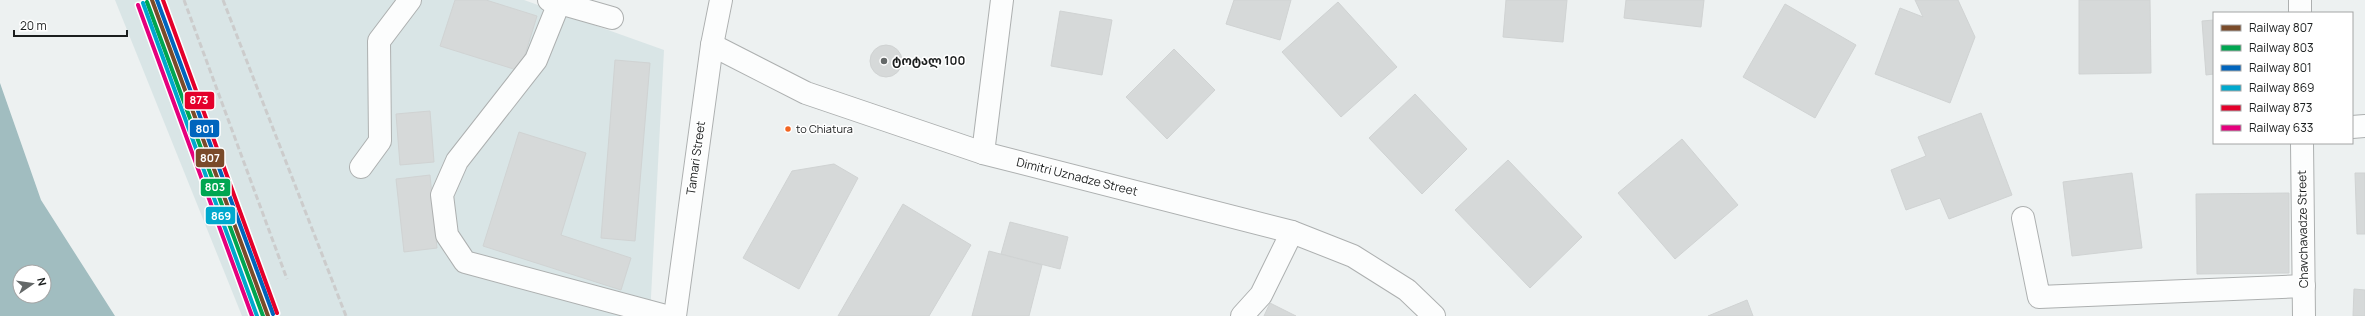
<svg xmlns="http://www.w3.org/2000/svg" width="2365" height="316" viewBox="0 0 2365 316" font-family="Manrope,'Noto Sans Georgian',sans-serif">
<rect width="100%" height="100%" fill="#edf1f1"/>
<polygon fill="#d9e5e6" points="115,0 524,0 664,50 650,316 242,316"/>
<path fill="#a1bdc0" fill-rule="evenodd" d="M0,83l41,117 74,116h-115zM20,272h24v24h-24z"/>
<g fill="#d6d9d9" stroke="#d0d3d3">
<polygon points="455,0 486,0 537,16 520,71 440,46"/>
<polygon points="1234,0 1291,0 1280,40 1226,24"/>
<polygon points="1506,0 1567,0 1563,42 1503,37"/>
<polygon points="1626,0 1704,0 1701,27 1624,18"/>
<polygon points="1915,0 1958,0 1975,37 1950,103 1875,74 1900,8 1923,17"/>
<polygon points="2079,0 2150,0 2151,73 2079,74"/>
<polygon points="1338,2 1397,67 1341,117 1282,52"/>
<polygon points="1785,4 1856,45 1815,118 1743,77"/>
<polygon points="1060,11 1112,20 1102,75 1051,66"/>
<polygon points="2214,20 2214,74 2206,75 2202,21"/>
<circle cx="886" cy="61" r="16"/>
<polygon points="1174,49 1215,90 1167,139 1126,97"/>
<polygon points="615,60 650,63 635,241 601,238"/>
<polygon points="1415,94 1467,149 1422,194 1369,138"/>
<polygon points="430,111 434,162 400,165 396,114"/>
<polygon points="1981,113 2012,195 1949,219 1940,198 1906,210 1891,170 1926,156 1918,137"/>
<polygon points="519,132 586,153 561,235 631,258 621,290 483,246"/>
<polygon points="1682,139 1738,205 1675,259 1618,193"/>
<polygon points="1508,160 1582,237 1530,288 1455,210"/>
<polygon points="834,164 858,178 799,289 743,258 792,171"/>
<polygon points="2132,173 2142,248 2072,256 2063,182"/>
<polygon points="2355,173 2365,173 2365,234 2357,234"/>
<polygon points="430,175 437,248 404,252 396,179"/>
<polygon points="2289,193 2289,273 2197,274 2196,194"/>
<polygon points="903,204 971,245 929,316 838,316"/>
<polygon points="1010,222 1068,237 1060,269 1001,254"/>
<polygon points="989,251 1042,265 1029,316 972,316"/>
<polygon points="2354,289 2365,290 2365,316 2353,316"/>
<polygon points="1747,300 1753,316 1708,316"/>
<polygon points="1270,303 1296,316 1264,316"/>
</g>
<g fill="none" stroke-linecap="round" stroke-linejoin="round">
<g stroke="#adb0b0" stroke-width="24">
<g id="minor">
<polyline points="549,0 612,18"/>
<polyline points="2300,0 2300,13"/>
<polyline points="559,3 536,60 457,161 442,195 447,235 465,262 666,316"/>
<polyline points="2352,127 2365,126"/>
<polyline points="2302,143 2304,316"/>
<polyline points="983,153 1002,0"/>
<polyline points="361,167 380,141 379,41 410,0"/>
<polyline points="2023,218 2039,297 2304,286"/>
<polyline points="1242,316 1261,295 1292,232"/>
</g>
</g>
<g stroke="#adb0b0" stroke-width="24">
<g id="major">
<polyline points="712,45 806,93 983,153 1292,232 1353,256 1407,290 1434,316"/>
<polyline points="675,316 712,45 721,0"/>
</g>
</g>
<use href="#minor" stroke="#fcfdfd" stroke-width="22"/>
<use href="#major" stroke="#fcfdfd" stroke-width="22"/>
<g stroke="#ccc" stroke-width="3" stroke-dasharray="6 3" stroke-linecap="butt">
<polyline points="184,0 287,279"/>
<polyline points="223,0 346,316"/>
</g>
<g stroke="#fff" stroke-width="7">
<polyline id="rail-1" points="152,0 268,316"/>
</g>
<g stroke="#fff" stroke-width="7">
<polyline id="rail-2" points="147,2 263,316"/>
</g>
<g stroke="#fff" stroke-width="7">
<polyline id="rail-3" points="157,0 273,314"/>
</g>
<g stroke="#fff" stroke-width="7">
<polyline id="rail-4" points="143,3 257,316"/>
</g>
<g stroke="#fff" stroke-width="7">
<polyline id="rail-5" points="163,0 277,313"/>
</g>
<g stroke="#fff" stroke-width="7">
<polyline id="rail-6" points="138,5 252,316"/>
</g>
<use href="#rail-1" stroke="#7a4b2a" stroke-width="4"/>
<use href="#rail-2" stroke="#00a651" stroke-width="4"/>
<use href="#rail-3" stroke="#0065bd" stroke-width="4"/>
<use href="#rail-4" stroke="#00a9ce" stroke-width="4"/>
<use href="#rail-5" stroke="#e4002b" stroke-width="4"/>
<use href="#rail-6" stroke="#e5007d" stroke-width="4"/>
</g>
<circle fill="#646868" stroke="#fff" stroke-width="1.5" cx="884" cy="61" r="4"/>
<circle fill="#f26522" stroke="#fff" stroke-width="1.5" cx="788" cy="129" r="3.5"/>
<g text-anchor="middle" stroke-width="3" stroke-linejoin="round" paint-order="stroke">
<g font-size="11" fill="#1b1e1e" stroke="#fff" text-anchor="start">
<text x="796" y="133">to Chiatura</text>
</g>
<g font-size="12" font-weight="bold" fill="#1b1e1e" stroke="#fff" text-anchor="start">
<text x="892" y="65">ტოტალ 100</text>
</g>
<g font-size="12" fill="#1b1e1e" stroke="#fff">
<text transform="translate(696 158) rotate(-82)" y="4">Tamari Street</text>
<text transform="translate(1077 177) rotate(14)" y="4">Dimitri Uznadze Street</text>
<text transform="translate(2303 229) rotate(-91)" y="4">Chavchavadze Street</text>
</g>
</g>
<g stroke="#fff" stroke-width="1.5">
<rect x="184" y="91" width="31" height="19" rx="4" fill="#e4002b"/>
<rect x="189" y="119" width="31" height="19" rx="4" fill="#0065bd"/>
<rect x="195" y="148" width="30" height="20" rx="4" fill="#7a4b2a"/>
<rect x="200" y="178" width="31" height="19" rx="4" fill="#00a651"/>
<rect x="205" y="206" width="31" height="19" rx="4" fill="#00a9ce"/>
</g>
<g font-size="11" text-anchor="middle" font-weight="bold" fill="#fff">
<text x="199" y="104">873</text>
<text x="205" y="133">801</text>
<text x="210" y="162">807</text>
<text x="215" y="191">803</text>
<text x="221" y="220">869</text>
</g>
<rect x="2213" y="12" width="140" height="132" fill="#ffffff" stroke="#a4a5a5"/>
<rect x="2221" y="25" width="20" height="6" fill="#7a4b2a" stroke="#a4a5a5"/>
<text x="2249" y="32" font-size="12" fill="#1b1e1e">Railway 807</text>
<rect x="2221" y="45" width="20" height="6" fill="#00a651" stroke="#a4a5a5"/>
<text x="2249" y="52" font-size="12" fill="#1b1e1e">Railway 803</text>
<rect x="2221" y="65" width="20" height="6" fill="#0065bd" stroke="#a4a5a5"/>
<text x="2249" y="72" font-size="12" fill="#1b1e1e">Railway 801</text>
<rect x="2221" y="85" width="20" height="6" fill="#00a9ce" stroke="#a4a5a5"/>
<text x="2249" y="92" font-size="12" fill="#1b1e1e">Railway 869</text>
<rect x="2221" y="105" width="20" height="6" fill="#e4002b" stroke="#a4a5a5"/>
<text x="2249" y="112" font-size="12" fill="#1b1e1e">Railway 873</text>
<rect x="2221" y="125" width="20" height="6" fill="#e5007d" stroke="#a4a5a5"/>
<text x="2249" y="132" font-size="12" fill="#1b1e1e">Railway 633</text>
<g transform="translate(32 284) rotate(77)"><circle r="19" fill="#ffffff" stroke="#a4a5a5"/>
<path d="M0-3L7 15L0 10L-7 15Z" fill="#646868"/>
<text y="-6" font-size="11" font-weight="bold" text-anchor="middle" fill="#1b1e1e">N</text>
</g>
<path d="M14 30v6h113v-6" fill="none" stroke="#1b1e1e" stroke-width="2"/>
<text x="20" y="30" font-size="12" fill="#1b1e1e" stroke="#ffffff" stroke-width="3" paint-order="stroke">20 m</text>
</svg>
